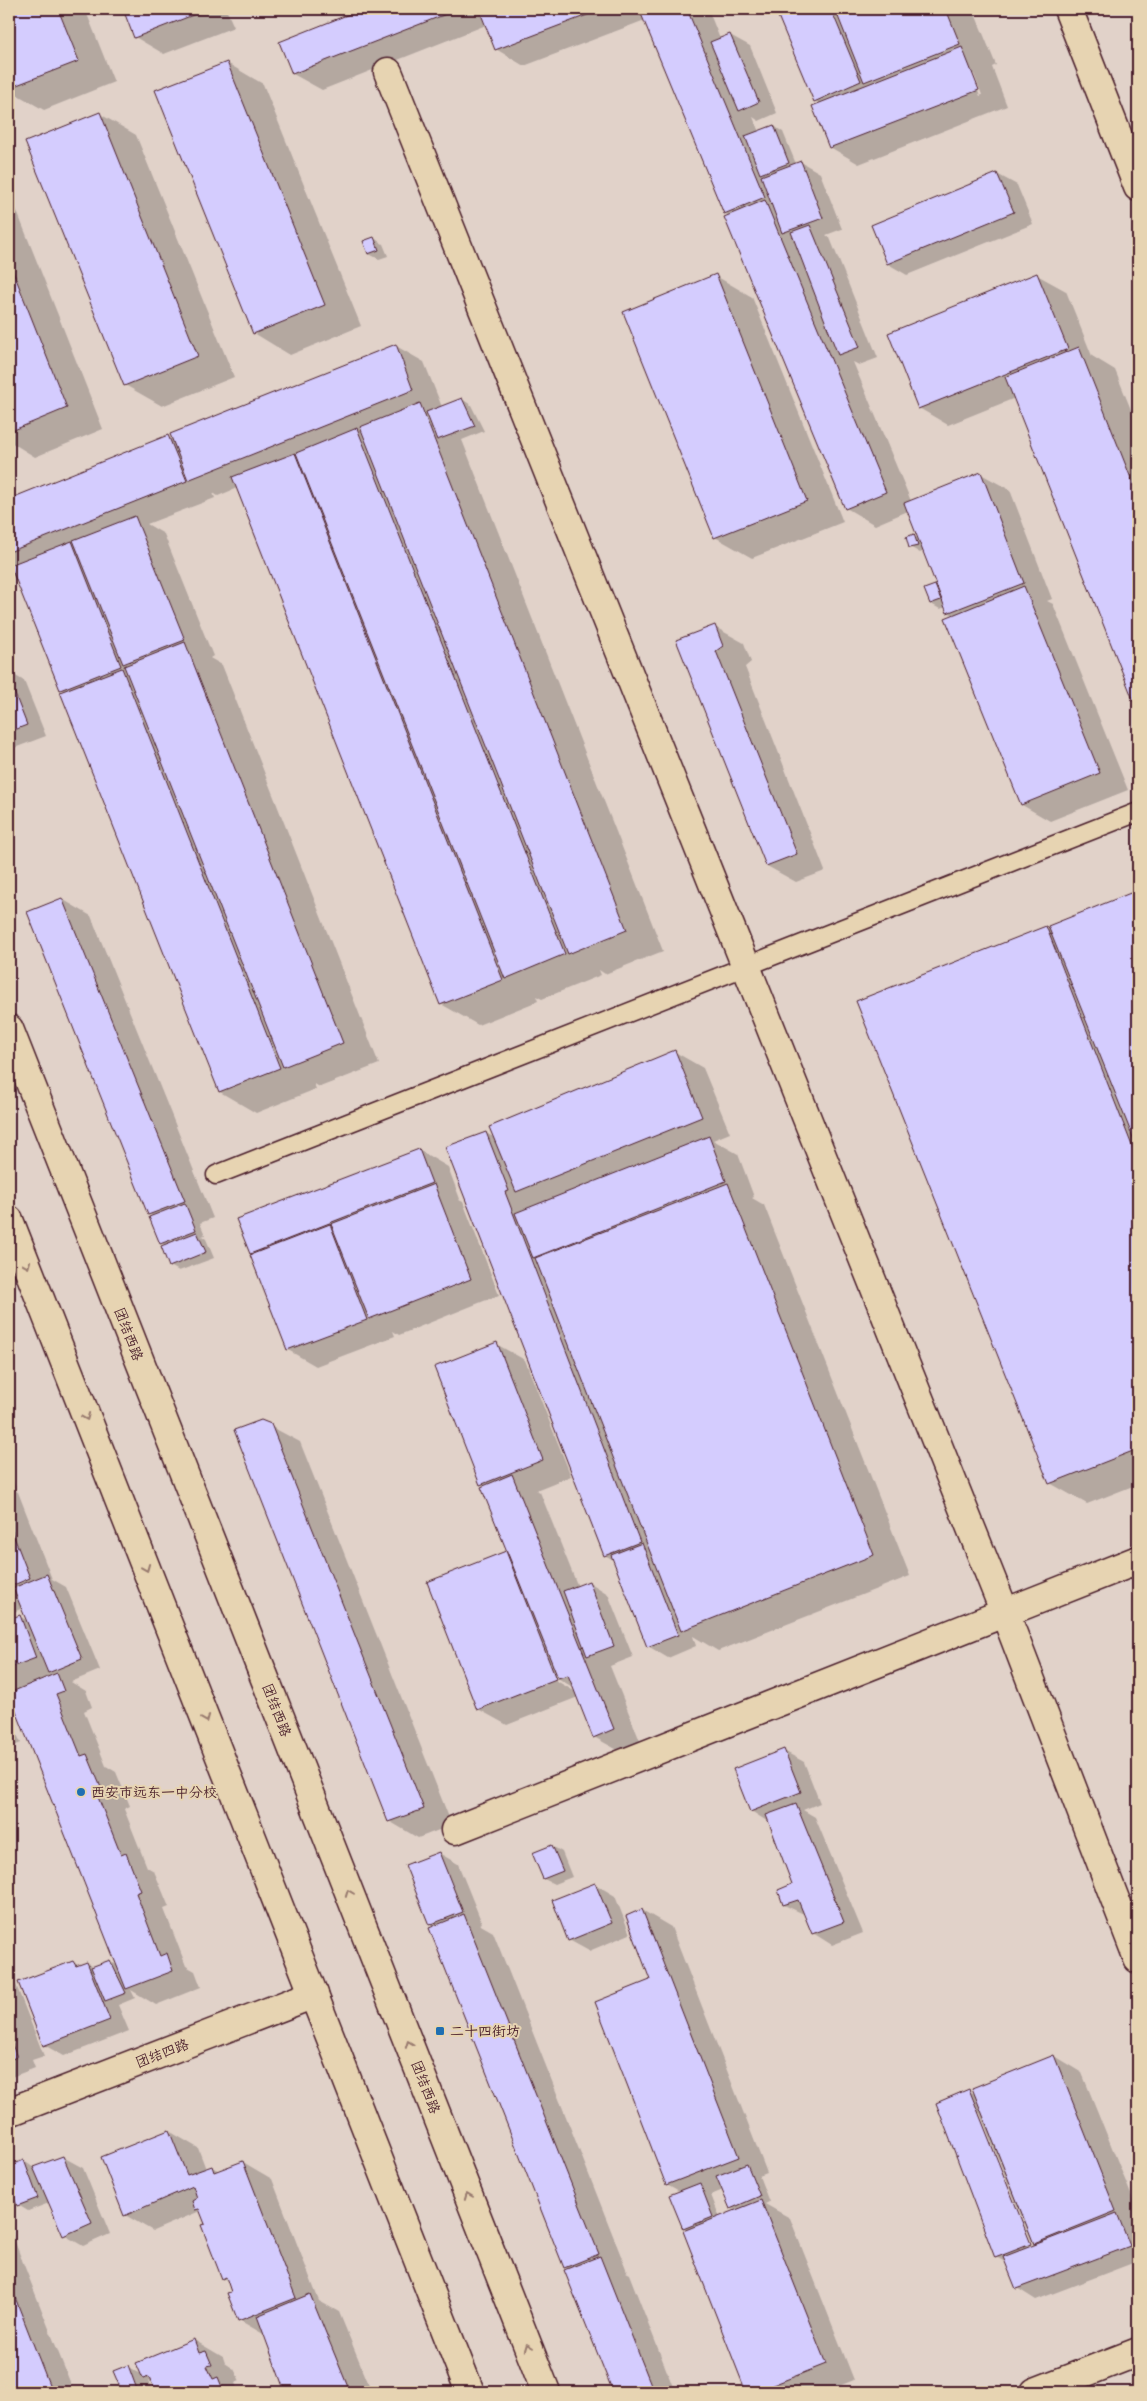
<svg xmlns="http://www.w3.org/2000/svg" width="1147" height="2401" viewBox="0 0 1147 2401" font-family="'Patrick Hand','LXGW WenKai TC',sans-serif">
<rect width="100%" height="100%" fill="#e1d2c9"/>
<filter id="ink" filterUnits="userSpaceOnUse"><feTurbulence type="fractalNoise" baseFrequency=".02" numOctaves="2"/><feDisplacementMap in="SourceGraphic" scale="10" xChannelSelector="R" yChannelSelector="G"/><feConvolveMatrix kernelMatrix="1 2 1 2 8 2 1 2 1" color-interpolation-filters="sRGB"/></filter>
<g filter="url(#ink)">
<g fill="#0003" fill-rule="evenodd">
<polygon points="9,9 85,9 114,82 44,110 9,90"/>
<polygon points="124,9 226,9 234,27 164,54 135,37"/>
<polygon points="365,9 708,9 720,39 730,35 750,46 777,113 759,121 753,117 759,132 774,126 783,132 796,164 801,162 820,173 842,229 826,235 830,238 878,358 859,365 853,362 911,501 981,474 1010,490 1052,599 1047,601 1053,604 1128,790 1050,821 1022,805 955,616 948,612 946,607 940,609 931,604 935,586 939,588 924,551 920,553 910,547 914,536 919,539 908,511 875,525 846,508 729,216 725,213 645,20 524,66 496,49 486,25 322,90 293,74 281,42"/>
<path d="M776,9h197l23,56 -4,2 15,39 -148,58 -29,-17 -9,-43 -6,-3zM971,74h3l8,21 -2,1z"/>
<polygon points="227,63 263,84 361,326 290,355 254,333"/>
<polygon points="100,114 136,135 234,377 162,406 125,385"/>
<polygon points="997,174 1017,185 1033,224 907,275 888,264"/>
<polygon points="9,191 103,429 35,457 9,441"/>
<polygon points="374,238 383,244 388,256 379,259 369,254"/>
<polygon points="1037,275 1066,291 1092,356 1115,370 1138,427 1138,709 1015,398 948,425 919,408"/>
<polygon points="716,276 752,297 843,522 752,558 715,537"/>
<polygon points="396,346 424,362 442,407 462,399 471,405 484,431 462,440 663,951 605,974 599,970 601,975 542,999 536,996 538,1001 478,1025 441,1004 237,488 218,496 213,493 215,498 147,524 164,534 213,656 210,658 222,665 379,1064 320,1087 314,1084 316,1089 256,1113 220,1092 65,692 61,689 16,576 9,577 9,500 168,437 174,440"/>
<polygon points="715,627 744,643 751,662 745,667 825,871 796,882 767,866 678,641"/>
<polygon points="9,672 24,681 46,736 9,750"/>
<polygon points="1138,891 1138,1484 1087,1504 1050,1483 1046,927 1051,930 1049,927"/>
<polygon points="62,899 91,916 213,1218 200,1223 205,1235 202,1236 206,1239 214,1258 179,1271 170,1266 165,1245 161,1243 154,1217 149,1214"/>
<polygon points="675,1052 703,1068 730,1133 713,1140 738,1154 754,1197 752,1198 764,1205 910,1576 718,1651 693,1636 696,1646 668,1658 648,1646 615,1561 605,1555 486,1133 495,1138"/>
<polygon points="419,1150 448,1167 460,1199 459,1200 463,1202 499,1295 399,1335 393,1331 395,1336 316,1366 288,1350 254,1255 251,1253"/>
<path d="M496,1344l29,16 46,116 -35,14 4,2 38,95 11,-5 19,12 25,63 -23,9 32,80 -19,7 -29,-16 -16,-40 -71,28 -29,-16 28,-156 4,2 -25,-69 -4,-2zM551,1674l23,14v3l-24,-14z"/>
<polygon points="270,1426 300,1442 452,1825 418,1838 389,1821"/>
<polygon points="9,1469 16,1488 13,1489 18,1492 52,1579 66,1587 100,1670 71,1682 86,1691 92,1707 84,1711 106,1766 116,1772 130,1806 124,1809 147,1867 154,1871 169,1907 164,1909 186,1966 195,1971 201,1987 156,2005 131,1990 135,1998 118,2005 129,2031 64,2056 44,2045 73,1962 80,1966 87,1963 94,1967 110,1961 118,1966 11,1695 9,1696 9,1620 19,1616 28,1621 23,1608 9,1614"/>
<polygon points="9,1718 21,1743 9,1748"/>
<polygon points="784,1751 804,1762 820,1803 803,1810 815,1817 863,1933 832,1945 813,1933 806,1915 784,1905 779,1891 794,1885 770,1823 751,1811"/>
<polygon points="552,1846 562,1852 572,1877 554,1884 544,1879 534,1854"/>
<polygon points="439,1853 458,1864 482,1923 479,1924 493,1932 627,2271 625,2272 629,2274 675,2392 614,2392 566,2271 569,2269 565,2267 434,1927 430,1925"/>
<polygon points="595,1884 615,1896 630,1934 589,1951 569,1940"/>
<path d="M642,1910l29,17 96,246 -8,3 10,26 -4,2 25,14 64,162 -30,12h-77l-63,-160 4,-2 -4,-2 -3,-36 -14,-8 -15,-203zM723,2190l8,18 6,3 -17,7 -9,-23z"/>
<polygon points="9,1967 44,2056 32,2060 35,2068 9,2078"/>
<path d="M1054,2056l28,17 56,139v49l-102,39 -19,-12 -10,-25 -11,-6 -27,-166 6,3zM978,2113h2l55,136 -2,1z"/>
<polygon points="169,2131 198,2148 206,2169 212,2167 219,2171 243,2162 272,2179 319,2301 339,2312 372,2392 287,2392 265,2335 239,2320 233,2292 228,2281 223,2278 207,2225 200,2211 153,2231 125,2215"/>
<polygon points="63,2157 83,2168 110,2234 83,2246 64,2235 49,2203 28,2211 18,2205 9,2181 9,2167 24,2161 34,2168"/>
<polygon points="9,2227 74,2392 9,2392"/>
<polygon points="194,2340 223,2357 225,2363 234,2369 240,2381 235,2383 238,2390 242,2392 157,2392 153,2384 148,2381 153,2392 123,2392 115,2371 128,2367 143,2375"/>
</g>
<g fill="#d4ccfe" stroke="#4a1f2b">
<polygon points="9,9 58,9 79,61 9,88"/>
<polygon points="123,9 205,9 206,10 134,38"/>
<polygon points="362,9 459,9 292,74 279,42"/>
<polygon points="479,9 603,9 495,50"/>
<polygon points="639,9 687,9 765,197 724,214"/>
<polygon points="775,9 831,9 861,81 814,102"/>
<polygon points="835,9 946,9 960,44 864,82"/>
<polygon points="730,34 759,102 739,111 710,42"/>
<polygon points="962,47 979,90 829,148 812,106"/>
<polygon points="227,62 325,305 253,334 155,90"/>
<polygon points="100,112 198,356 124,386 25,142"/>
<polygon points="774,125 789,163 760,174 745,136"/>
<polygon points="801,161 823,218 782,233 761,176"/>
<polygon points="997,173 1014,212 887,264 871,225"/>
<polygon points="765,200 886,492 845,509 724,217"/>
<polygon points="810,225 860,347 838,355 791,232"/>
<polygon points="374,237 379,250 368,254 363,241"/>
<polygon points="9,261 67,408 9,432"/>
<polygon points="1037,273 1068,349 918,409 888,333"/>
<polygon points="716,274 807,501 714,538 623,312"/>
<polygon points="396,344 413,390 188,480 170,434"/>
<polygon points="1079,347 1138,496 1138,712 1005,377"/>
<polygon points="462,398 475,426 437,440 426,412"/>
<polygon points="420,403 627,930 568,954 360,427"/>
<polygon points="357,428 565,954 505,979 296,453"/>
<polygon points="168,435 187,481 9,552 9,499"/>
<polygon points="295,453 503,980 440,1005 232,477"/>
<polygon points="981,472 1024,583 947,613 904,503"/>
<polygon points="135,516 185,640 123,664 73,540"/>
<polygon points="914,534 918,546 909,548 906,537"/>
<polygon points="72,541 121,666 60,690 10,565"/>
<polygon points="935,585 941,600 930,604 924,589"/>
<polygon points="1024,586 1100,773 1021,805 945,618"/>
<polygon points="715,625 723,646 716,651 797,854 766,866 676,640"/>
<polygon points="185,642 343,1043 283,1067 124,666"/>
<polygon points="122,668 280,1068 219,1092 60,692"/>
<polygon points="9,679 27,725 9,732"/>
<polygon points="1138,890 1138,1150 1048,926"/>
<polygon points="62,898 185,1201 148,1215 27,912"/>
<polygon points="1046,926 1138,1161 1138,1449 1049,1484 856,1001"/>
<polygon points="675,1050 702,1117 516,1192 489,1127"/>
<polygon points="486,1132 509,1191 505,1192 640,1542 604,1556 445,1147"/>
<polygon points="709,1136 726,1181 533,1258 515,1213"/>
<polygon points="419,1149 432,1183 250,1254 236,1219"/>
<polygon points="728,1183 874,1555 681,1631 535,1258"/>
<polygon points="434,1184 471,1279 369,1319 331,1224"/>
<polygon points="185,1203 196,1230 160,1244 149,1217"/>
<polygon points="330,1224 367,1320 287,1350 250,1255"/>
<polygon points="197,1232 206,1252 169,1267 161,1246"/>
<polygon points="497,1342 543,1460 480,1485 434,1367"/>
<polygon points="261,1420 271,1424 424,1809 388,1822 234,1430"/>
<polygon points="512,1474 614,1729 593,1738 568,1675 558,1678 481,1487"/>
<polygon points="9,1524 30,1578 9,1587"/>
<polygon points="642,1543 678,1635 647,1647 611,1555"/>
<polygon points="506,1551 556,1679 477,1710 427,1582"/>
<polygon points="47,1574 82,1659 48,1673 13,1588"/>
<polygon points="589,1581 614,1646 587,1656 563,1591"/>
<polygon points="20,1615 36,1658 9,1668 9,1619"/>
<polygon points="57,1673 64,1691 56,1694 81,1756 87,1754 102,1790 96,1792 121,1855 126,1853 141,1891 136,1893 160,1956 167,1953 173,1971 126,1989 9,1693"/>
<polygon points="784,1749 801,1792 750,1812 733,1769"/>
<polygon points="796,1804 844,1922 812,1934 798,1900 783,1905 778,1890 792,1884 766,1815"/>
<polygon points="552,1845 563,1871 543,1879 532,1853"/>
<polygon points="439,1852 463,1912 429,1925 405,1865"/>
<polygon points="595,1883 612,1923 568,1941 552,1900"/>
<polygon points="642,1909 739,2157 666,2185 595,2002 650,1980 626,1916"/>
<polygon points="464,1914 599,2254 564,2268 429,1928"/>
<polygon points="110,1960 126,1993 105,2001 91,1967"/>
<polygon points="73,1961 76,1966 87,1962 110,2020 43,2046 18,1982"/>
<polygon points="9,2037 17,2057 9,2060"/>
<polygon points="1054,2055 1116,2211 1034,2244 972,2088"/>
<polygon points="969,2089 1031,2244 995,2258 936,2103"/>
<polygon points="169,2130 187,2175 212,2166 214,2172 243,2161 296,2298 238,2321 227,2293 231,2292 226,2277 222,2279 201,2225 205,2224 199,2209 195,2210 192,2201 197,2198 193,2186 124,2216 101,2157"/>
<polygon points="63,2156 92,2223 63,2236 33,2167"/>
<polygon points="24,2160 38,2198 17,2206 9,2184 9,2166"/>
<polygon points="747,2164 760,2196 730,2209 716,2176"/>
<polygon points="700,2183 713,2217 683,2229 669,2195"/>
<polygon points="761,2200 826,2364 755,2392 746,2392 683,2231"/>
<polygon points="1117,2213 1130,2246 1016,2289 1003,2257"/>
<polygon points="600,2256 654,2392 613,2392 564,2270"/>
<polygon points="9,2282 52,2392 9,2392"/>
<polygon points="310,2294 350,2392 285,2392 257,2316"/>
<polygon points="194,2339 199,2353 206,2351 212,2365 207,2366 213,2379 218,2377 224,2392 156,2392 149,2377 143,2379 136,2363"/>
<polygon points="128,2365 138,2392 122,2392 113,2371"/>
</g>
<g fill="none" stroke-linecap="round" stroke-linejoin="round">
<g stroke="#4a1f2b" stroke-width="21">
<polyline id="lane" points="216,1175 1138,812"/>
</g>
<g stroke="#4a1f2b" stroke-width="31">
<g id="street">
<polyline points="1068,9 1138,187"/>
<polyline points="388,72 1005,1613 1138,1959"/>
<polyline points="455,1830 1138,1560"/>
<polyline points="1035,2392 1138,2352"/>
</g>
</g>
<g stroke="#4a1f2b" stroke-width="31">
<g id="secondary">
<polyline points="9,1029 546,2392"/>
<polyline points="9,1220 470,2392"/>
<polyline points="9,2112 314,1994"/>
</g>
</g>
<use href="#lane" stroke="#e7d4b2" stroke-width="18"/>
<use href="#street" stroke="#e7d4b2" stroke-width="28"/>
<use href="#secondary" stroke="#e7d4b2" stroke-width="28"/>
</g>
<defs><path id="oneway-chevron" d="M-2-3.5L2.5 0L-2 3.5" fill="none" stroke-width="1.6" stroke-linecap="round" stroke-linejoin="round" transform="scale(1.25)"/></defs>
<g stroke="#987a6e">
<use href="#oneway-chevron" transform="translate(27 1265) rotate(68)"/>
<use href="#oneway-chevron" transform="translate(86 1417) rotate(68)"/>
<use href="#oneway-chevron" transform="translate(146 1568) rotate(68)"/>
<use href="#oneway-chevron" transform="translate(206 1719) rotate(68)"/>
<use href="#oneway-chevron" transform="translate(349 1893) rotate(-111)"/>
<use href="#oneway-chevron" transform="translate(409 2044) rotate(-111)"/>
<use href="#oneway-chevron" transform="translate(468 2196) rotate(-111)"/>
<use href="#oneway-chevron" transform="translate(528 2347) rotate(-111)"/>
</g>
</g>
<g fill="#1f6fb2" stroke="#e7d4b2" stroke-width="2">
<circle cx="81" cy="1792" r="5"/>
<rect x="435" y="2026" width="10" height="10" rx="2.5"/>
</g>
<g text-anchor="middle" stroke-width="4" stroke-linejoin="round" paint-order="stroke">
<g font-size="14" fill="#4a1f2b" stroke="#e7d4b2">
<text transform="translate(129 1334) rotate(69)" y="5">团结西路</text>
<text transform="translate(277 1710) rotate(69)" y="5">团结西路</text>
<text transform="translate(162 2053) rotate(-21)" y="5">团结四路</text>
<text transform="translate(426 2087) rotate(69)" y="5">团结西路</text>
</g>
<g font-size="14" fill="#4a1f2b" stroke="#e7d4b2" text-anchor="start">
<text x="91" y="1797">西安市远东一中分校</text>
<text x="450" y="2036">二十四街坊</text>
</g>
</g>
<rect width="1147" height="2401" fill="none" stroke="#e7d4b2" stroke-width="30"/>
<rect x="15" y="15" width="1117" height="2371" fill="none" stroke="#4a1f2b" stroke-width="2" filter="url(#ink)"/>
</svg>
